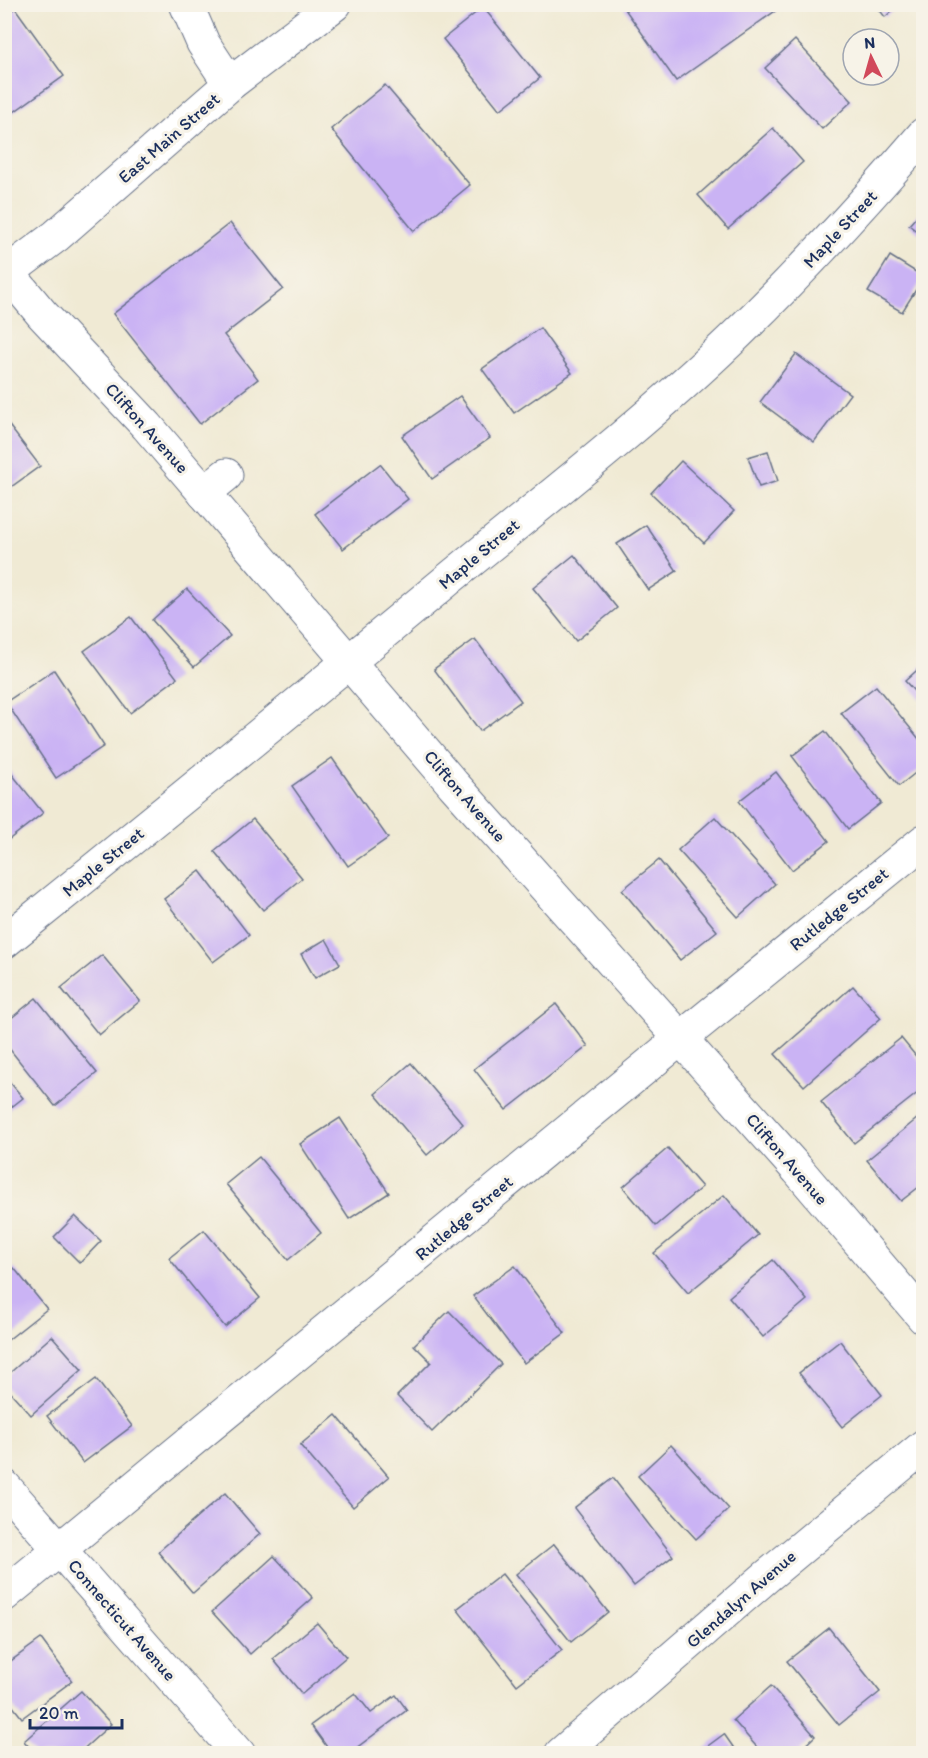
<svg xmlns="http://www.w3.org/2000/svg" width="928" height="1758" viewBox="0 0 928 1758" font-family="Itim,sans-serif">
<rect width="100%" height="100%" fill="#f7f3e8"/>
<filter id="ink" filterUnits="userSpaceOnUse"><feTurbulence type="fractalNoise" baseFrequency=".0167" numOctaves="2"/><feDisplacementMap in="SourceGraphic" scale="12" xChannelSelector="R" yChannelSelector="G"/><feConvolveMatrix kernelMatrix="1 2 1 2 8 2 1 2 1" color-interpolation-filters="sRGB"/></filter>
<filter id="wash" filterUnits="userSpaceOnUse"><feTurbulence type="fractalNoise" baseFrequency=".008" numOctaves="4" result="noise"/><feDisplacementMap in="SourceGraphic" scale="24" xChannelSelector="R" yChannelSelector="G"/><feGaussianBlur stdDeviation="1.35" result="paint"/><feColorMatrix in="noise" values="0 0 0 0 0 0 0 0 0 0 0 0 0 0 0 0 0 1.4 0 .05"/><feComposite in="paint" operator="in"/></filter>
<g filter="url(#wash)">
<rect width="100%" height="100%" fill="#f0ead4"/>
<g id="blocks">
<g fill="#cab3f4">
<polygon points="875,4 900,4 885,17"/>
<polygon points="622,5 775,5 778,9 676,81"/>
<polygon points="483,7 540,78 500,110 443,39"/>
<polygon points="15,8 64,76 4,119 4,16"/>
<polygon points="795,40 852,101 822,129 765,68"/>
<polygon points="385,85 470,185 414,231 331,129"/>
<polygon points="773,128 803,162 728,229 698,195"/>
<polygon points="924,208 924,237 909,225"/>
<polygon points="230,223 283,289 224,335 258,379 200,424 113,314"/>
<polygon points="890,256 924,277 902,312 868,292"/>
<polygon points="540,328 572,373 514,413 482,369"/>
<polygon points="796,354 850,394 814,442 760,402"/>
<polygon points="460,396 490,438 432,479 402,436"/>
<polygon points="4,419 40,466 4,492"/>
<polygon points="768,451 778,481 759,487 748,457"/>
<polygon points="681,461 734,511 704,543 651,493"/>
<polygon points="380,464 408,499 343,549 315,514"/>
<polygon points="646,525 677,571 648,590 617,544"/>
<polygon points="574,555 617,608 576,641 533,588"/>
<polygon points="187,589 230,636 194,667 152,620"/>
<polygon points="131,617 177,678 130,713 84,651"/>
<polygon points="475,639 521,701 480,731 434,669"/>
<polygon points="924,664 924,702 905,681"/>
<polygon points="54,670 104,746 56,778 6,702"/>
<polygon points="876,686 924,745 924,766 899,786 841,713"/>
<polygon points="825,731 881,803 848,829 792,756"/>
<polygon points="332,758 388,838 348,866 292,786"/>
<polygon points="4,764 43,813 7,841 4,837"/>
<polygon points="776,772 829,841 792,870 739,801"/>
<polygon points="715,817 775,884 738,917 678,850"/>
<polygon points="253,819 302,878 263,910 214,851"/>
<polygon points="659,860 717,931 680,960 622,890"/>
<polygon points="200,871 249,935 213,962 164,899"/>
<polygon points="326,939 340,964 315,978 301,954"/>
<polygon points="102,955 140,1001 99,1035 61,988"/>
<polygon points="853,986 881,1018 804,1086 775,1054"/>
<polygon points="36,998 97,1073 55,1106 4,1042 4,1024"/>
<polygon points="556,1004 588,1046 506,1110 474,1069"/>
<polygon points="901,1038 924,1066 924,1088 854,1143 821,1102"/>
<polygon points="411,1063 463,1124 427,1155 375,1094"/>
<polygon points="4,1075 23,1098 4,1113"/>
<polygon points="924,1113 924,1183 901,1201 867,1160"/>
<polygon points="340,1118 389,1193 349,1219 300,1144"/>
<polygon points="668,1148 702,1187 656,1226 623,1187"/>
<polygon points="259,1157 321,1233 288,1260 226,1184"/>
<polygon points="724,1195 758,1235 688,1293 654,1253"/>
<polygon points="75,1216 101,1241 80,1263 54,1237"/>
<polygon points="204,1230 260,1298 225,1327 169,1258"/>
<polygon points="773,1260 807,1300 763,1337 729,1297"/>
<polygon points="515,1266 565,1333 524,1363 473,1296"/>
<polygon points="14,1268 47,1309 4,1343 4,1276"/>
<polygon points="449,1311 501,1364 432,1432 397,1396 431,1362 414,1345"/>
<polygon points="52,1336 82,1370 31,1415 4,1385 4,1378"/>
<polygon points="840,1341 882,1395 842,1427 799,1373"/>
<polygon points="96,1379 132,1426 83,1463 47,1416"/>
<polygon points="336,1415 389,1477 353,1507 300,1445"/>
<polygon points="671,1445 729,1509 696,1539 638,1476"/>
<polygon points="613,1478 673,1556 634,1586 574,1508"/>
<polygon points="225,1493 260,1534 193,1593 158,1552"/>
<polygon points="554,1544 608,1612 571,1642 516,1574"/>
<polygon points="274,1556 313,1598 250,1654 212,1612"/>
<polygon points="502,1574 562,1650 517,1685 457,1609"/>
<polygon points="317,1623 346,1657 302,1694 273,1659"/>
<polygon points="829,1628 880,1692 839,1725 787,1661"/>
<polygon points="41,1639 72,1681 22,1718 4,1695 4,1666"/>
<polygon points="771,1686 815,1736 796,1754 763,1754 733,1720"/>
<polygon points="81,1691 111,1724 78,1754 35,1754 24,1741"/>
<polygon points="355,1693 371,1713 396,1695 407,1710 348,1754 332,1754 311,1725"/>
<polygon points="724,1734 738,1754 697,1754"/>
</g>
</g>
</g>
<g filter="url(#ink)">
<use href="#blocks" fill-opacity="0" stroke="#667087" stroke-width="1.5"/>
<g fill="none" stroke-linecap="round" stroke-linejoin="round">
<g stroke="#667087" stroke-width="35">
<g id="minor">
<polyline points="186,4 203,43 230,84"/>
<polyline points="7,272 42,314 147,426 453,784 798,1170 924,1318"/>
<polyline points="204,493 226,475"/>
<path d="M4,942c148,-119 294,-238 440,-359 96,-79 196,-156 286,-242 69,-66 132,-135 194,-207"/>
<polyline points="4,1486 239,1754"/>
<polyline points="4,1595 680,1039 924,841"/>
<polyline points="561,1754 766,1577 924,1446"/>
</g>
</g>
<g stroke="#667087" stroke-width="35">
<polyline id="major" points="4,275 56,236 230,84 335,4"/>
</g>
<use href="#minor" stroke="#fff" stroke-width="33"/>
<use href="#major" stroke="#fff" stroke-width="33"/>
</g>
</g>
<g text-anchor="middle" stroke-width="6" stroke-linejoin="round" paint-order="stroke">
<g font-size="18" fill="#1b2f5e" stroke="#f7f3e8">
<text transform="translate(169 138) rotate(-41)" y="6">East Main Street</text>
<text transform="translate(840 229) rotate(-47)" y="6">Maple Street</text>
<text transform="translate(147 428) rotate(48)" y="6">Clifton Avenue</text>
<text transform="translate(479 554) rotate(-40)" y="6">Maple Street</text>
<text transform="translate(465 796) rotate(49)" y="6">Clifton Avenue</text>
<text transform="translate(103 862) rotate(-39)" y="6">Maple Street</text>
<text transform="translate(839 909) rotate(-39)" y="6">Rutledge Street</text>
<text transform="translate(787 1159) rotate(49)" y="6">Clifton Avenue</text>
<text transform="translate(464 1218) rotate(-40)" y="6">Rutledge Street</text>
<text transform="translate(741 1599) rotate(-41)" y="6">Glendalyn Avenue</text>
<text transform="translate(122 1620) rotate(49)" y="6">Connecticut Avenue</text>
</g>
</g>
<rect width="928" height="1758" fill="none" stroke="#f7f3e8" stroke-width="24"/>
<g transform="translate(871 57) rotate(355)"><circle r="28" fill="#f7f3e8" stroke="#9fa5b1" stroke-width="1.5"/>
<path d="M0-4.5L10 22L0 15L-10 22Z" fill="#d1495b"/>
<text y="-9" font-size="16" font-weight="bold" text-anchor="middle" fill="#1b2f5e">N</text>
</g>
<path d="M30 1719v9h92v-9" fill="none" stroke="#1b2f5e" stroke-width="3"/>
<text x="39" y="1719" font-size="18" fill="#1b2f5e" stroke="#f7f3e8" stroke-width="4.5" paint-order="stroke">20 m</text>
</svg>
